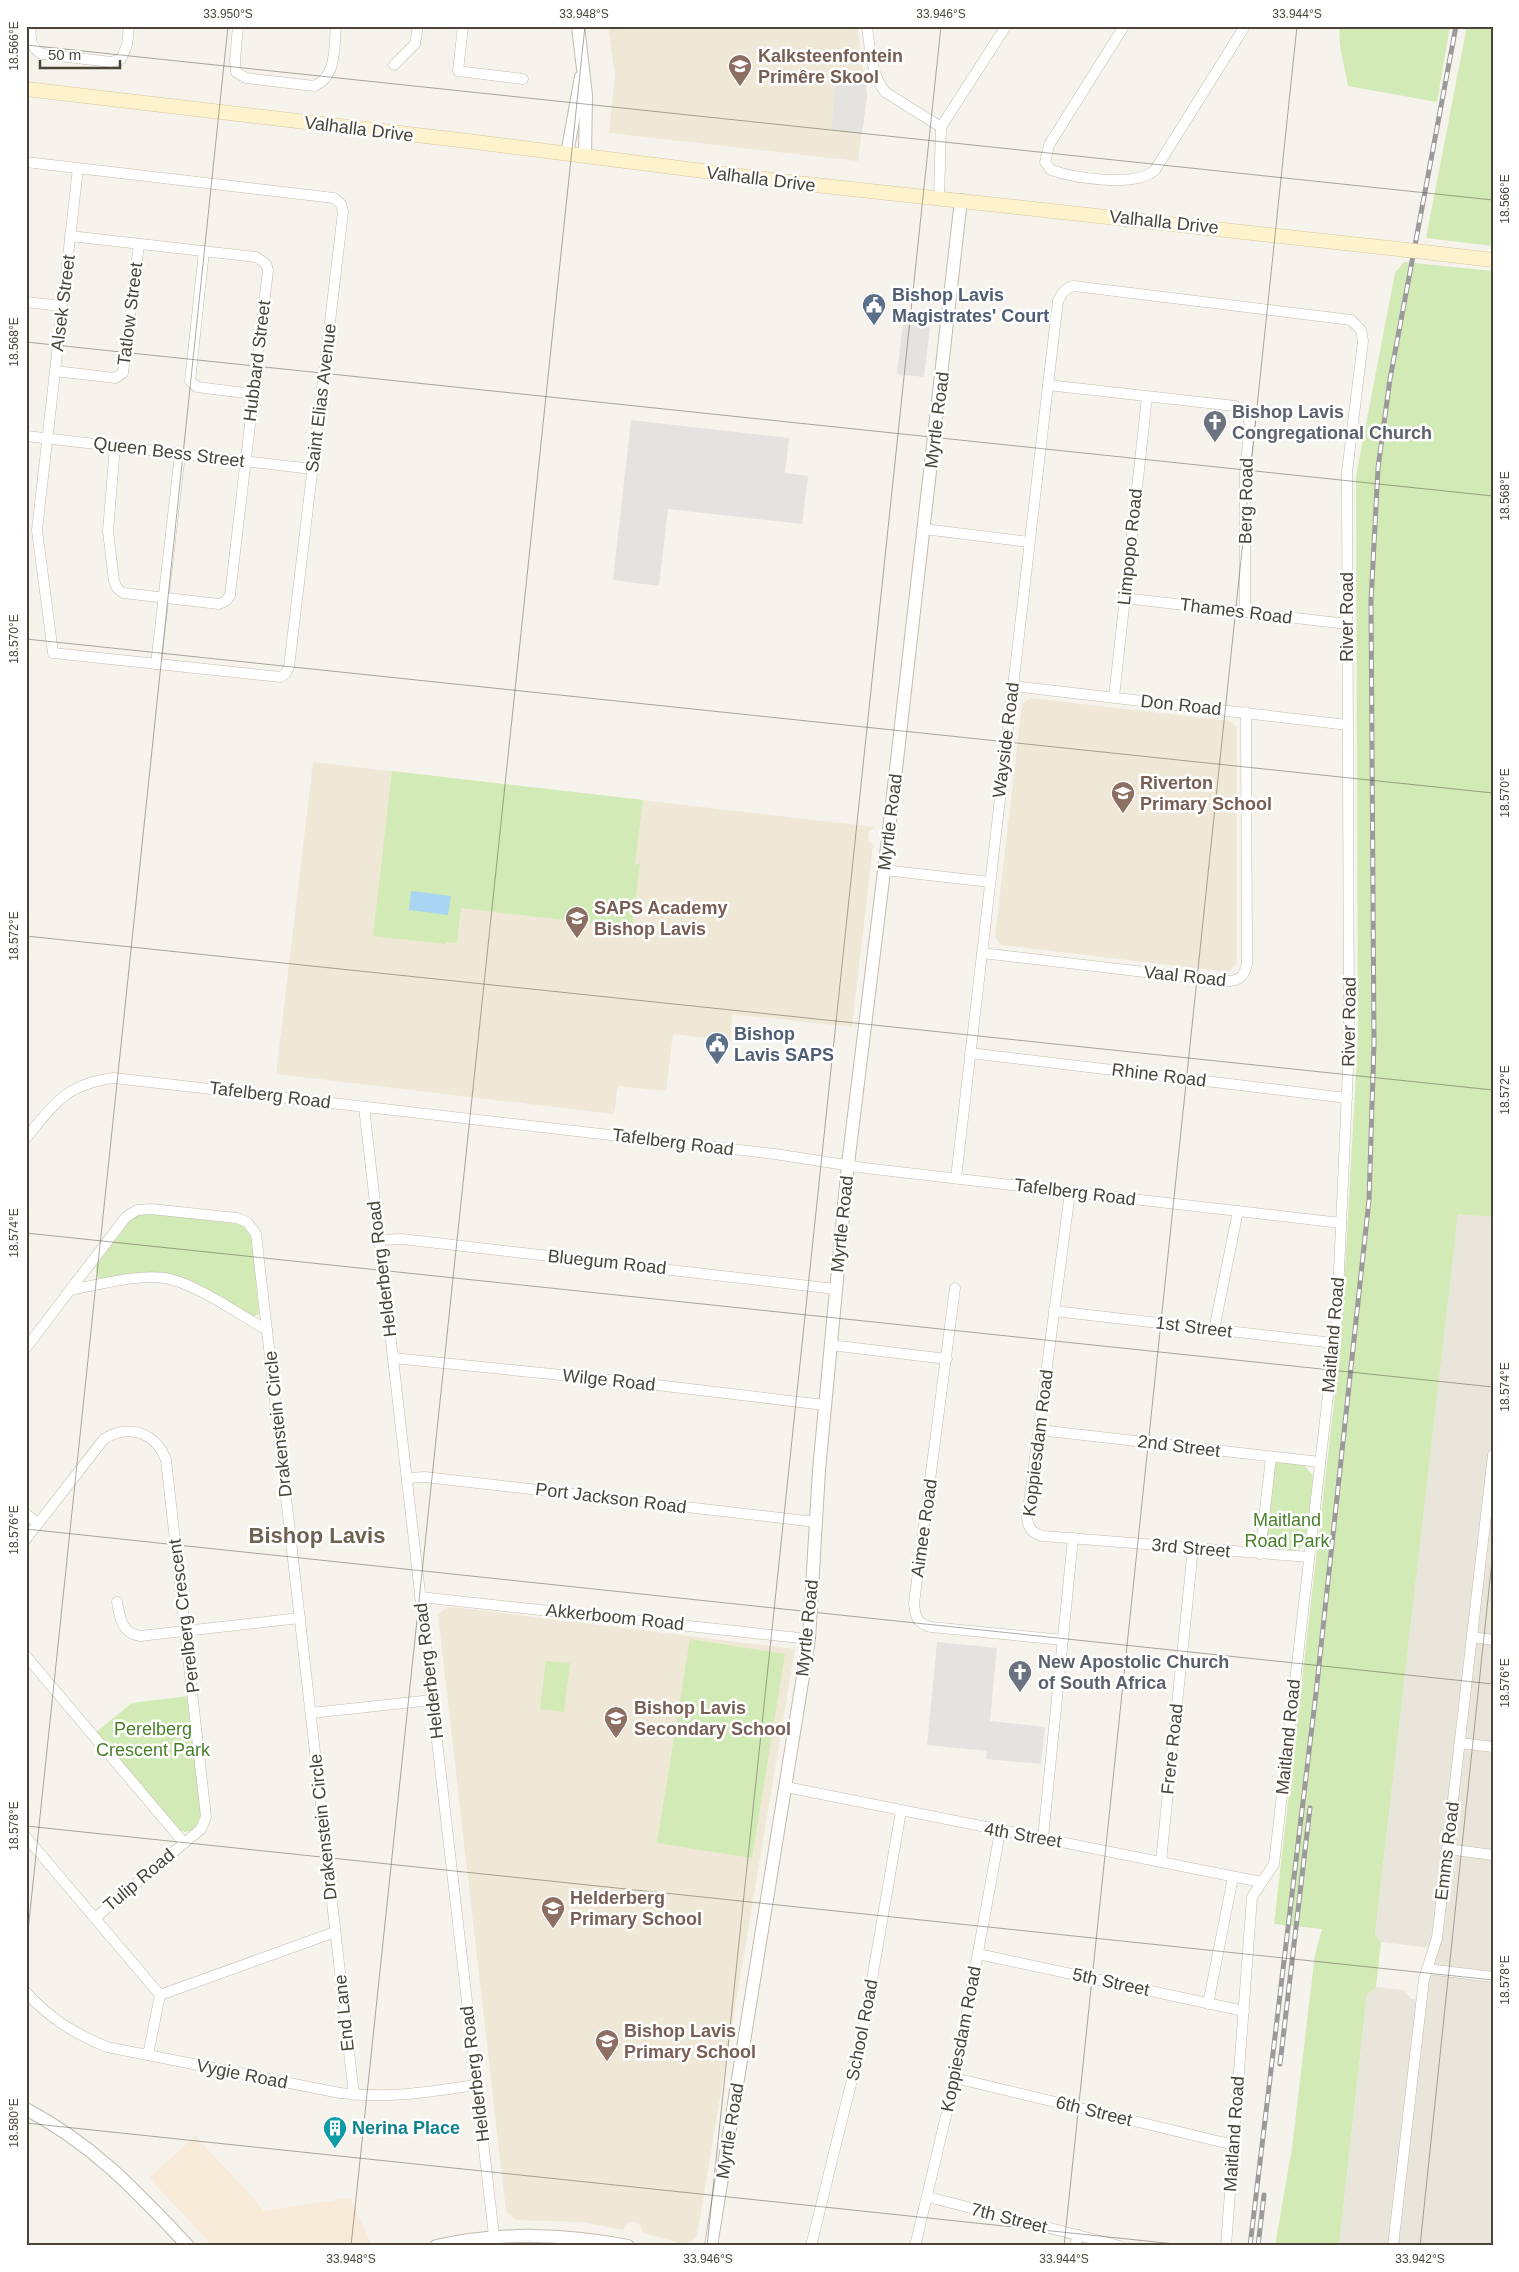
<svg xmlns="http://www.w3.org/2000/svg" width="1519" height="2272" viewBox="0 0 1519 2272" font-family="Helvetica,sans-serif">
<rect width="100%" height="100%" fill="#f6f3ec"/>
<polygon fill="#eae5da" points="1458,1213 1493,1217 1493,2246 1339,2246 1367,1994 1376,1987 1404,1990 1411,1999 1421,2000 1432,1948 1381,1942 1375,1935"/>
<polygon fill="#f7ead8" points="195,2136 258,2203 263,2211 350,2198 371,2244 213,2246 149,2178"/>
<g fill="#efe8d6">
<polygon points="608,26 857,26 867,95 858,161 609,133 615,74"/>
<polygon points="1030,698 1230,721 1237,728 1237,963 1229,972 1001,945 995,937 1022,704"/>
<polygon points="313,762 875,827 869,831 868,841 873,845 852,1027 732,1014 731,1041 673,1034 666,1091 618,1086 614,1114 276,1074"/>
<polygon points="452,1607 795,1649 697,2236 687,2245 643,2233 640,2224 633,2222 629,2222 623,2230 583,2222 515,2220 506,2211 438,1615 444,1609"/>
</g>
<g fill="#d2eab5">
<polygon points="1339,26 1450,26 1437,102 1348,86 1340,46"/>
<polygon points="1467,26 1493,26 1493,246 1426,238"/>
<polygon points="1404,262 1493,271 1493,1217 1458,1214 1375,1935 1381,1942 1376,1987 1367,1994 1339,2246 1275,2246 1292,2148 1315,1954 1322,1929 1274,1924 1341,1342 1358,1037 1356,476 1395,273"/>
<polygon points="392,771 643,800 635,864 640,864 632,928 461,908 457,943 446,942 446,944 373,936"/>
<polygon points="151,1213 239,1224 245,1227 252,1238 259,1314 253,1317 192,1282 102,1279 97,1277 96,1266 131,1219 140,1214"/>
<path d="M1277,1462l28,4 8,10 -7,64c-4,15 -30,14 -41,7l10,-84z"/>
<polygon points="690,1639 785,1654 752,1858 657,1843"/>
<polygon points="546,1661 570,1663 564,1712 540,1709"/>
<polygon points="188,1696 202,1818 193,1830 185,1832 179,1829 96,1732 132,1703"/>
</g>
<g fill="#e5e3e0">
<polygon points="865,80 867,95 862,134 831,130 836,83"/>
<polygon points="903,324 930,327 924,377 897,374"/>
<polygon points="631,420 789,438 785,473 808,476 802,524 668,509 659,586 613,580"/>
<polygon points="937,1642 997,1648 990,1721 1045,1727 1041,1764 986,1759 987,1751 927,1745"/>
</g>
<polygon fill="#a9d4f2" points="411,891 451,896 448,915 409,910"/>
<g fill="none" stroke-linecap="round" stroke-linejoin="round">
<g stroke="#c2bbae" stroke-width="11">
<g id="minor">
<path d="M31,26c-1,12 -1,22 11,28l69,8 10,-3 6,-14 2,-19"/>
<path d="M238,26l-3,34 1,12 10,6 68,8c23,-9 20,-39 22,-60"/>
<polyline points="463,26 458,71 523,79"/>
<path d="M867,26c3,23 4,47 18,66l56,35"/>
<path d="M1124,26l-75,119 -4,17 6,8c23,8 85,18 104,0l90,-144"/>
<polyline points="394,65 415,44 418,26"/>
<polyline points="26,162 334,198 341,204 343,212 289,667 286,673 281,677 53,653 37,530 78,168"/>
<polyline points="939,198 941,127 1006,26"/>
<polyline points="70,236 256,257 266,264 268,270 230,595 226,601 219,604 123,593 117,588 114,581 108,531 115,446"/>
<polyline points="204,251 190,381 197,387 253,394"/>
<polyline points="26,302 62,306"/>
<polyline points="55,371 115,378 123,373 139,244"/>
<polyline points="1048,385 1235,406 1245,412 1250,423 1245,473 1245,612"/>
<polyline points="26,436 312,469"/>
<polyline points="924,529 1029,542"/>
<polyline points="1124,598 1347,624"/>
<polyline points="156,664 180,454"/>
<polyline points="1013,686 1348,725"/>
<polyline points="1114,697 1147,397"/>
<polyline points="884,870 990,882"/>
<path d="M982,953l240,28c14,1 22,-2 25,-17l-1,-252"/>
<polyline points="970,1053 1347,1098"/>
<polyline points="364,1107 494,2236"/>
<path d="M26,1138c29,-35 40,-54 88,-60l661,76 90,14 476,55"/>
<path d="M956,1178l92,-793 10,-84c4,-8 7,-13 16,-15l277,34 10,10 2,11 -16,131 2,573 -12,272 -63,547 -22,33 -26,349"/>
<path d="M1070,1192l-43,326c1,10 6,16 16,18l266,21"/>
<polyline points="379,1240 402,1239 835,1289"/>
<path d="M955,1288l-41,315c1,13 3,21 17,24l132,13"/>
<polyline points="70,1290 126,1217 137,1210 151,1209 237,1218 247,1222 256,1234 354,2095"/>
<polyline points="1054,1311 1334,1343"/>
<polyline points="1214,1330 1238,1211"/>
<polyline points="830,1345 947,1359"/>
<path d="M26,1348l44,-58c30,-5 65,-16 95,-12 30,5 75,37 102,52"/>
<polyline points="393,1358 640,1383 824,1405"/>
<polyline points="1039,1430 1320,1462"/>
<polyline points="407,1478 425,1477 816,1522"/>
<polyline points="26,1514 38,1523"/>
<path d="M26,1539l78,-100c25,-16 52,-6 62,21l40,357 -5,12 -106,89"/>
<polyline points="1260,1554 1271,1457"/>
<polyline points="420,1597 809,1639"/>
<path d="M117,1602c3,15 4,31 23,34l160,-18"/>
<polyline points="1472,1637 1493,1640"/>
<polyline points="26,1656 184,1843"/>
<polyline points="311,1713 432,1700"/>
<polyline points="1460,1743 1493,1747"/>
<polyline points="786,1787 1261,1882"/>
<polyline points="26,1837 160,1995"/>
<polyline points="1043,1838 1073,1538"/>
<polyline points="1447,1849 1493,1855"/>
<polyline points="1161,1861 1193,1548"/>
<polyline points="978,1954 1244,2011"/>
<polyline points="1427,1969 1493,1977"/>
<path d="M26,1992c23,26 49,42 81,55l233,46c48,6 89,-1 136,-8"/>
<polyline points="160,1995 335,1932"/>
<polyline points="1208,2004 1233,1877"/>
<polyline points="148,2055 160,1995"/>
<polyline points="955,2078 1234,2145"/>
<polyline points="928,2197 1120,2246"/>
<polyline points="811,2246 861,2043 901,1811"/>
<polyline points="915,2246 955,2078 1000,1832"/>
<polyline points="1075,2246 1078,2235"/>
<polyline points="1393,2246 1424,1979 1437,1938 1493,1455"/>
</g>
</g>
<g stroke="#c2bbae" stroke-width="14">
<g id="tertiary">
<polyline points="578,26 586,95 585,156"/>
<polyline points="567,154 581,77"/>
<path d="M26,2109c68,36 110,82 162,137"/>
<path d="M436,2246c66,-14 126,-13 192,0"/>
<polyline points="711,2246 809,1639 819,1470 848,1164 888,839 961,200"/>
</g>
</g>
<g stroke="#d6c79b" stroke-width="15">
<polyline id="secondary" points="26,89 476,142 797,183 1407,250"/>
</g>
<use href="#minor" stroke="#fff" stroke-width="10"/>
<use href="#tertiary" stroke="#fff" stroke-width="12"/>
<use href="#secondary" stroke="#fff3cd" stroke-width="14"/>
<g stroke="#9a9a9a" stroke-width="5">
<g id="rail">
<polyline points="1280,2064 1310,1808"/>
<polyline points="1250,2246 1316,1693 1369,1200 1374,1043 1371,601 1378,468 1390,379 1456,26"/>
<polyline points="1258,2246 1264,2195"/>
</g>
</g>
<use href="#rail" stroke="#fff" stroke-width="3" stroke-dasharray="9" stroke-linecap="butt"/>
<g stroke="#d6c79b" stroke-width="15" stroke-linecap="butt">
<polyline id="secondary-bridge" points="1407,250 1493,260"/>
</g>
<use href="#secondary-bridge" stroke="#fff3cd" stroke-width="14"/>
</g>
<path fill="none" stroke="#4b4439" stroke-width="1" stroke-opacity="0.45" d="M26,45l1467,155M26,342l1467,154M26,639l1467,154M26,936l1467,154M26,1233l1467,154M26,1529l1467,155M26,1826l1467,154M26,1950l202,-1924M26,2123l1168,123M351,2246l234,-2220M707,2246l234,-2220M1064,2246l233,-2220M1420,2246l73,-695"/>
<defs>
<g id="school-pin" transform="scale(1.25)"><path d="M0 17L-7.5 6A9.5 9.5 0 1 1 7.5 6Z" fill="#8d6e63" stroke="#fff"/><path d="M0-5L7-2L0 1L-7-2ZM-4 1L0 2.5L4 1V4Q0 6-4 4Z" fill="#fff"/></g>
<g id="civic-pin" transform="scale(1.25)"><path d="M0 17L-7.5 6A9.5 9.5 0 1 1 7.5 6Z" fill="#5c6f8a" stroke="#fff"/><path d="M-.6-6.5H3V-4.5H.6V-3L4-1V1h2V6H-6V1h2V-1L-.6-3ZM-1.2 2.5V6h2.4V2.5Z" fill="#fff"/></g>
<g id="church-pin" transform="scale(1.25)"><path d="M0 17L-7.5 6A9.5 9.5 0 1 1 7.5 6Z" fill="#6b7280" stroke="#fff"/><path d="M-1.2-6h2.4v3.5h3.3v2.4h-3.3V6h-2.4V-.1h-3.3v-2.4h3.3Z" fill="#fff"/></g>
<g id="university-pin" transform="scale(1.25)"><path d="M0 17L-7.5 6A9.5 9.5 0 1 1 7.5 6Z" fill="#8d6e63" stroke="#fff"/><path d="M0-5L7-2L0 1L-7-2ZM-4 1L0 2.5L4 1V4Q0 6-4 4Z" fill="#fff"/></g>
<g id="building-pin" transform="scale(1.25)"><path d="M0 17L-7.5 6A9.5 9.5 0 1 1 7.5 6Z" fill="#0f9aa8" stroke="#fff"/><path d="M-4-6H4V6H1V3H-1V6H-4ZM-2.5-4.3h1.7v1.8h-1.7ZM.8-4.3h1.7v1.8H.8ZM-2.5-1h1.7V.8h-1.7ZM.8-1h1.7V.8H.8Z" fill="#fff"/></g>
</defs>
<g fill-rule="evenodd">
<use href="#school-pin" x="740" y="66"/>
<use href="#civic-pin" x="874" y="305"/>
<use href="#church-pin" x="1215" y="422"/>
<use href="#school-pin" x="1123" y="793"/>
<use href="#university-pin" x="577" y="918"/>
<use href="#civic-pin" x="717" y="1044"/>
<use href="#church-pin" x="1020" y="1672"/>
<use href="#school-pin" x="616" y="1718"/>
<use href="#school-pin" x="553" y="1908"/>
<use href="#school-pin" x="607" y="2041"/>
<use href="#building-pin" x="335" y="2128"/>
</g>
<g text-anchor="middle" stroke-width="5" stroke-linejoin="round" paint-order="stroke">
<g font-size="18" font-weight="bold" fill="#785e54" stroke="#fff" text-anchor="start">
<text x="758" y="62">Kalksteenfontein<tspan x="758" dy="21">Primêre Skool</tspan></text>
<text x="1140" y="789">Riverton<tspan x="1140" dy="21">Primary School</tspan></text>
<text x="594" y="914">SAPS Academy<tspan x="594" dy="21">Bishop Lavis</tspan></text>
<text x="634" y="1714">Bishop Lavis<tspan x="634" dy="21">Secondary School</tspan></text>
<text x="570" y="1904">Helderberg<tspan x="570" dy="21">Primary School</tspan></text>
<text x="624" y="2037">Bishop Lavis<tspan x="624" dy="21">Primary School</tspan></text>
</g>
<g font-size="18" fill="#4b4439" stroke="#fff">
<text transform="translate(359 129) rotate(7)" y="6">Valhalla Drive</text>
<text transform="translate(761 179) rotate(7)" y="6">Valhalla Drive</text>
<text transform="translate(1164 222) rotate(6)" y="6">Valhalla Drive</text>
<text transform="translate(63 303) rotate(-83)" y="6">Alsek Street</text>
<text transform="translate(130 314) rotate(-83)" y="6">Tatlow Street</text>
<text transform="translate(257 361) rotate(-83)" y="6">Hubbard Street</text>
<text transform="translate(321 398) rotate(-83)" y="6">Saint Elias Avenue</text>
<text transform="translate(937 420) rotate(-83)" y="6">Myrtle Road</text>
<text transform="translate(169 452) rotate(7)" y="6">Queen Bess Street</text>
<text transform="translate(1246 501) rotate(-89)" y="6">Berg Road</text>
<text transform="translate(1130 547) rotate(-84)" y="6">Limpopo Road</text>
<text transform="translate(1236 611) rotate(7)" y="6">Thames Road</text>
<text transform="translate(1347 617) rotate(-90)" y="6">River Road</text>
<text transform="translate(1181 705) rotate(6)" y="6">Don Road</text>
<text transform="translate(1006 740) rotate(-83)" y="6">Wayside Road</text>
<text transform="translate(890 822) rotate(-83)" y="6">Myrtle Road</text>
<text transform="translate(1185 976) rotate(6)" y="6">Vaal Road</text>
<text transform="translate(1349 1022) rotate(-89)" y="6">River Road</text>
<text transform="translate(1159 1075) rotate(7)" y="6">Rhine Road</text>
<text transform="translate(270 1095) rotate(7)" y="6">Tafelberg Road</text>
<text transform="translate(673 1142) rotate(7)" y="6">Tafelberg Road</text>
<text transform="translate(1075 1192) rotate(7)" y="6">Tafelberg Road</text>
<text transform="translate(842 1224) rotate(-84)" y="6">Myrtle Road</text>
<text transform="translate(607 1262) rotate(6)" y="6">Bluegum Road</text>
<text transform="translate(382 1269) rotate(-97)" y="6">Helderberg Road</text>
<text transform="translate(1194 1327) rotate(7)" y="6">1st Street</text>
<text transform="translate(1333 1335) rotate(-85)" y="6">Maitland Road</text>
<text transform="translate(609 1380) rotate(6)" y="6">Wilge Road</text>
<text transform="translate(278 1424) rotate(-96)" y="6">Drakenstein Circle</text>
<text transform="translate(1038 1443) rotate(-83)" y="6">Koppiesdam Road</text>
<text transform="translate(1179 1446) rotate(7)" y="6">2nd Street</text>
<text transform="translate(611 1498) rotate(7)" y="6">Port Jackson Road</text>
<text transform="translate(924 1528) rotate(-82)" y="6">Aimee Road</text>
<text transform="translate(1191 1548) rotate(5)" y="6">3rd Street</text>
<text transform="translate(184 1616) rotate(-97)" y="6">Perelberg Crescent</text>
<text transform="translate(615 1617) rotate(6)" y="6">Akkerboom Road</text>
<text transform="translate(807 1628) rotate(-84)" y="6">Myrtle Road</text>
<text transform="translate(429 1671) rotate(-97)" y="6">Helderberg Road</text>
<text transform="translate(1288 1737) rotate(-84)" y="6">Maitland Road</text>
<text transform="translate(1172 1749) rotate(-84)" y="6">Frere Road</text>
<text transform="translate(323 1827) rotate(-96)" y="6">Drakenstein Circle</text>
<text transform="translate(1023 1835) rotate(10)" y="6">4th Street</text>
<text transform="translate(1447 1851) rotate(-83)" y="6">Emms Road</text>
<text transform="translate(139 1880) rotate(-40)" y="6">Tulip Road</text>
<text transform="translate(1111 1982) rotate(12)" y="6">5th Street</text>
<text transform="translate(344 2013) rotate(-96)" y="6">End Lane</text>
<text transform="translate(862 2030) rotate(-79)" y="6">School Road</text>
<text transform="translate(961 2039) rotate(-79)" y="6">Koppiesdam Road</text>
<text transform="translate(242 2074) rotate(11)" y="6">Vygie Road</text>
<text transform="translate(475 2074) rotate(-97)" y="6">Helderberg Road</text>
<text transform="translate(1094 2111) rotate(14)" y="6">6th Street</text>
<text transform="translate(730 2131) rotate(-81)" y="6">Myrtle Road</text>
<text transform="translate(1234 2134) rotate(-86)" y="6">Maitland Road</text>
<text transform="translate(1009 2218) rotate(14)" y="6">7th Street</text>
</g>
<g font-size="18" font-weight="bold" fill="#4e5e75" stroke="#fff" text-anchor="start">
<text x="892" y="301">Bishop Lavis<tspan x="892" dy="21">Magistrates' Court</tspan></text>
<text x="734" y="1040">Bishop<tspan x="734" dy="21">Lavis SAPS</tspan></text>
</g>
<g font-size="18" font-weight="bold" fill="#5b616d" stroke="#fff" text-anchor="start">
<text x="1232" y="418">Bishop Lavis<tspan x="1232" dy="21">Congregational Church</tspan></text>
<text x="1038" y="1668">New Apostolic Church<tspan x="1038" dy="21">of South Africa</tspan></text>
</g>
<g font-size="18" fill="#4a7f2a" stroke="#fff">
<text x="1287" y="1526">Maitland<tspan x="1287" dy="21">Road Park</tspan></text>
<text x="153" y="1735">Perelberg<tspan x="153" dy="21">Crescent Park</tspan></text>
</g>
<g font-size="18" font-weight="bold" fill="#0d838f" stroke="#fff" text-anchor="start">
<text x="352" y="2134">Nerina Place</text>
</g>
<g font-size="22" font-weight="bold" fill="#6e6250" stroke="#fff">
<text x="317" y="1543">Bishop Lavis</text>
</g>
</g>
<rect width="1519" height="2272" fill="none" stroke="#ffffff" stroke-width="55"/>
<path d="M40 60v8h80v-8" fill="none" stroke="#4b4439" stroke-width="2.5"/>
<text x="48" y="60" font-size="15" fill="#4b4439" stroke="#ffffff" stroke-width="4" paint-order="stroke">50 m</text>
<rect x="28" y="28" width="1464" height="2216" fill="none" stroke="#4b4439" stroke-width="2"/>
<g font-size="12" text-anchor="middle" fill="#4b4439">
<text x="228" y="18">33.950°S</text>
<text x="584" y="18">33.948°S</text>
<text x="941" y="18">33.946°S</text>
<text x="1297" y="18">33.944°S</text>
<text transform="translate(14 46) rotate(-90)" y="4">18.566°E</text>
<text transform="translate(1505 199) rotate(-90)" y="4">18.566°E</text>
<text transform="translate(14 342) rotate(-90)" y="4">18.568°E</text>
<text transform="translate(1505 496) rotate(-90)" y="4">18.568°E</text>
<text transform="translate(14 639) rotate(-90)" y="4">18.570°E</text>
<text transform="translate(1505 793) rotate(-90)" y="4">18.570°E</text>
<text transform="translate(14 936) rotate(-90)" y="4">18.572°E</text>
<text transform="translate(1505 1090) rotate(-90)" y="4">18.572°E</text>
<text transform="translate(14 1233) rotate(-90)" y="4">18.574°E</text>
<text transform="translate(1505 1387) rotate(-90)" y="4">18.574°E</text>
<text transform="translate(14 1530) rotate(-90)" y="4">18.576°E</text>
<text transform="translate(1505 1683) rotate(-90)" y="4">18.576°E</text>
<text transform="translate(14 1826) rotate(-90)" y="4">18.578°E</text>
<text transform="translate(1505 1980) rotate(-90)" y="4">18.578°E</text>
<text transform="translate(14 2123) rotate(-90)" y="4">18.580°E</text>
<text x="351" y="2263">33.948°S</text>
<text x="708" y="2263">33.946°S</text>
<text x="1064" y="2263">33.944°S</text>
<text x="1420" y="2263">33.942°S</text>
</g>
</svg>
